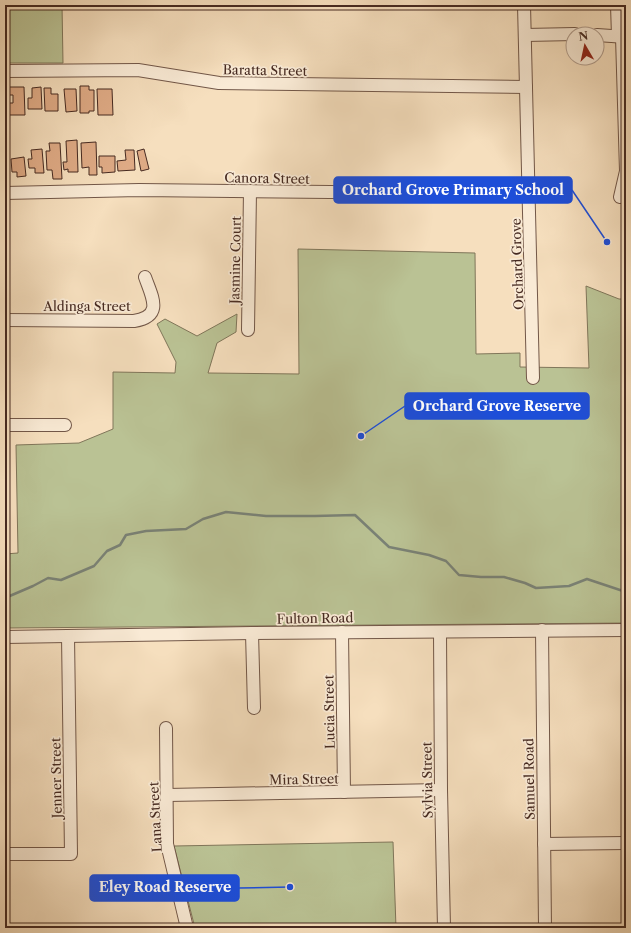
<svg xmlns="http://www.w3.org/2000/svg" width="631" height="933" viewBox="0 0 631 933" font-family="'Libre Caslon Text',serif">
<rect width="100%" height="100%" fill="#f6dfbe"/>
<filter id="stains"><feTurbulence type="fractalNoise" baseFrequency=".005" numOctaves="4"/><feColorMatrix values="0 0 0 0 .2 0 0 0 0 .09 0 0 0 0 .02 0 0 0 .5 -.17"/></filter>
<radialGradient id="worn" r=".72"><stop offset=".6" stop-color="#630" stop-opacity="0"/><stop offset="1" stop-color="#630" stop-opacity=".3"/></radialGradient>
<g fill="#bac294" stroke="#80765a">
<polygon points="5,5 62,5 63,63 5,63"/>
<polygon points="298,249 475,253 476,354 520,353 520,367 589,368 586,286 619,299 626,299 626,623 5,628 5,554 18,553 16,445 79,443 113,429 113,372 175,373 176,362 157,324 165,319 197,336 237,314 236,332 217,343 208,373 299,374"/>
<polygon points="393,842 396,928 195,928 174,846"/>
</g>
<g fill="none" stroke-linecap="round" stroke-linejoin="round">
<polyline stroke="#7a8276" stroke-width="2.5" points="5,598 33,586 48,578 61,580 94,566 107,551 120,545 126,535 146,531 186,529 203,519 226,512 266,516 315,516 355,515 389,547 429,555 446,561 459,575 481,577 504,577 525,583 536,588 569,586 587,579 626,592"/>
</g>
<g fill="#dfab86" stroke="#462a21">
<polygon points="80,86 89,86 89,90 94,90 94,111 89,111 89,113 80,113"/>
<polygon points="9,87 24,87 25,115 9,115 9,103 13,103 13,95 9,95"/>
<polygon points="41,87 42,109 28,109 28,98 32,98 32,88"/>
<polygon points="44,88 51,88 51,94 58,94 58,111 45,111"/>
<polygon points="64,89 76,89 77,111 66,112"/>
<polygon points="97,89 112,89 113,115 98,115"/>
<polygon points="77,140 78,172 68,172 68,169 64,170 63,162 67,162 66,141"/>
<polygon points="96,142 97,175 89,175 89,167 82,168 81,143"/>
<polygon points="49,143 60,143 62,179 53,179 52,170 47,170 46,151 50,151"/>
<polygon points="42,149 44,173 35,173 35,168 29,168 28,159 32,159 31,150"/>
<polygon points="144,149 149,169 141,171 137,151"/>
<polygon points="125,150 134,150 135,170 118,171 117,161 126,160"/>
<polygon points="5,155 8,178 5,178"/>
<polygon points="99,156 115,156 115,172 102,173 102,167 99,167"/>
<polygon points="24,157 26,176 17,177 17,172 12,172 11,159"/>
<polygon points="5,346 7,346 8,356 5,356"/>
</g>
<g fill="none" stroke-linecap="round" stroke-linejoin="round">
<g stroke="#725748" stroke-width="14">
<g id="minor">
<polyline points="524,5 533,378"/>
<polyline points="617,5 618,36"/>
<polyline points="525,35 575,34"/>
<polyline points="597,35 626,37"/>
<polyline points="5,71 138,70 219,83 526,87"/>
<polyline points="5,193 139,190 529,194"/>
<polyline points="620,197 626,171 622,37"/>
<path d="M5,320l129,1c30,-5 18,-24 11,-44"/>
<polyline points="248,330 250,191"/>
<polyline points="5,425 65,425"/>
<polyline points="542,630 545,928"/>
<polyline points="342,632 344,792"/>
<polyline points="440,632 441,790 444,928"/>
<polyline points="252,633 254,708"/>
<polyline points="5,637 252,633 626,630"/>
<polyline points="166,728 167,844 187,928"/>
<polyline points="167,795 441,790"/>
<polyline points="544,844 626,843"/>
<polyline points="5,854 71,854 68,636"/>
</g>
</g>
<use href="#minor" stroke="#f9ead5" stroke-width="12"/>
</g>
<g text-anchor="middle" stroke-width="3.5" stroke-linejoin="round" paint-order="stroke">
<g font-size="13" fill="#462a21" stroke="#f9ead5">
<text transform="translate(265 70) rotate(1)" y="5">Baratta Street</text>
<text transform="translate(267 178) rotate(1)" y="5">Canora Street</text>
<text transform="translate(235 260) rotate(-89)" y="5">Jasmine Court</text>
<text transform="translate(517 264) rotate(-92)" y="5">Orchard Grove</text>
<text x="87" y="311">Aldinga Street</text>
<text transform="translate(315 618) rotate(-1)" y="5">Fulton Road</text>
<text transform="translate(329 712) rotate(-91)" y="5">Lucia Street</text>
<text transform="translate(56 778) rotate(-91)" y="5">Jenner Street</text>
<text transform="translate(304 779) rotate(-1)" y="5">Mira Street</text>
<text transform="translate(529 779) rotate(-91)" y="5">Samuel Road</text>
<text transform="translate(427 780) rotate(-91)" y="5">Sylvia Street</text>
<text transform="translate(155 817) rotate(-93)" y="5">Lana Street</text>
</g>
</g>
<path fill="none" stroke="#1d4ed8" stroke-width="1.5" d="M607 242L572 190M361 436L405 406M290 887L239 888"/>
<g fill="#1d4ed8" stroke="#f9ead5" stroke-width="1.5">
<circle cx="607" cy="242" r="4"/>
<circle cx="361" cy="436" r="4"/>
<circle cx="290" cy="887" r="4"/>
</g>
<g fill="#1d4ed8" stroke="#1d4ed8" stroke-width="1.5">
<rect x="334" y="177" width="238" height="26" rx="4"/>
<rect x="405" y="393" width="184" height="26" rx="4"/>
<rect x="90" y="875" width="149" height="26" rx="4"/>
</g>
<g font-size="14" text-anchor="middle" font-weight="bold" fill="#fff">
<text x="453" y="195">Orchard Grove Primary School</text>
<text x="497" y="411">Orchard Grove Reserve</text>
<text x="165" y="892">Eley Road Reserve</text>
</g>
<rect width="631" height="933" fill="none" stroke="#f6dfbe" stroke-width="20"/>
<rect x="6" y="6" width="619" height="921" fill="none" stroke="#462a21" stroke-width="2"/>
<rect x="10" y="10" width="611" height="913" fill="none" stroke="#462a21"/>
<g transform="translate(585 46) rotate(351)"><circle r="19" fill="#f9ead5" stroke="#b19d8d"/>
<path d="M0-3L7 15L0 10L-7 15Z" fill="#8f2418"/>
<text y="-6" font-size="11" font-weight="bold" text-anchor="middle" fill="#462a21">N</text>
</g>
<rect width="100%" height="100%" filter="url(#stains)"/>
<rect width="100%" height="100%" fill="url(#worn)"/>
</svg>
